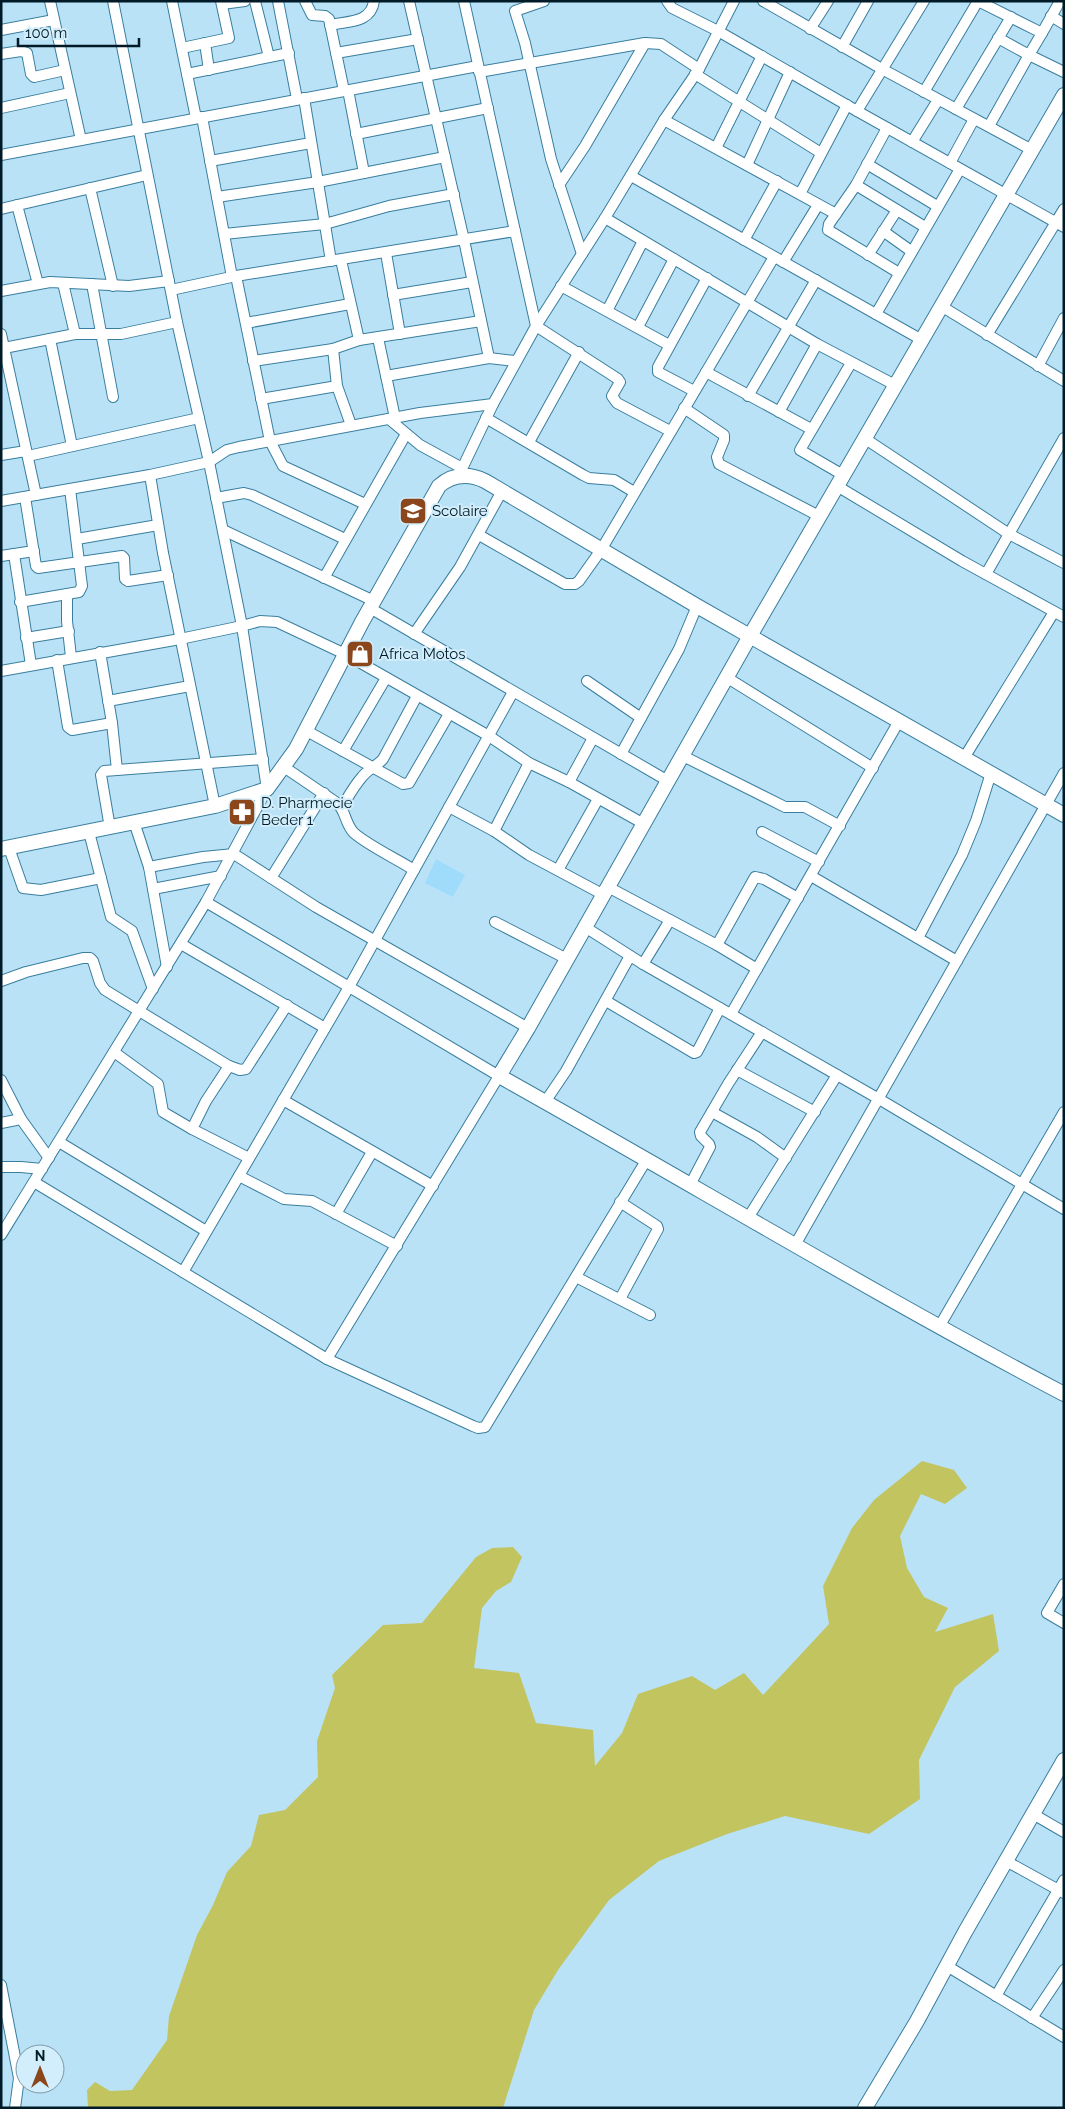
<svg xmlns="http://www.w3.org/2000/svg" width="1065" height="2109" viewBox="0 0 1065 2109" font-family="Raleway,sans-serif">
<rect width="100%" height="100%" fill="#bae2f7"/>
<polygon fill="#9fdcfb" points="436,859 465,875 453,897 425,883"/>
<polygon fill="#c2c460" points="922,1461 954,1470 967,1488 945,1504 921,1494 900,1536 907,1568 924,1597 948,1608 935,1632 993,1614 999,1651 955,1687 919,1760 920,1799 869,1834 785,1816 727,1834 659,1861 609,1900 558,1970 534,2010 503,2108 88,2108 87,2090 95,2082 110,2091 132,2090 167,2040 169,2016 197,1935 213,1905 227,1872 251,1846 259,1815 285,1810 318,1777 317,1741 335,1688 332,1675 383,1625 422,1623 476,1557 492,1548 513,1547 522,1557 511,1582 496,1591 482,1608 474,1668 519,1673 536,1723 593,1730 595,1766 622,1733 638,1694 692,1676 715,1690 744,1673 763,1695 829,1624 823,1586 852,1528 874,1500"/>
<g fill="none" stroke-linecap="round" stroke-linejoin="round">
<g stroke="#397e9e" stroke-width="12">
<g id="street">
<polyline points="50,1 81,140"/>
<polyline points="172,1 196,118"/>
<polyline points="255,1 269,57"/>
<polyline points="278,1 297,99"/>
<polyline points="305,1 312,15 325,16 329,19 344,91"/>
<polyline points="409,1 464,240 489,358"/>
<polyline points="544,1 515,11 525,43 551,159 582,254"/>
<polyline points="667,1 672,8 718,31 857,111 1064,227"/>
<polyline points="763,1 882,69 1032,150"/>
<polyline points="978,1 1042,33 1029,55 1064,72"/>
<polyline points="222,4 245,1"/>
<polyline points="1051,16 1064,24"/>
<path d="M330,25c19,-4 41,-2 44,-24"/>
<polyline points="810,29 828,1"/>
<polyline points="1,30 54,20"/>
<polyline points="1042,33 1060,1"/>
<polyline points="205,43 209,70"/>
<polyline points="842,47 868,1"/>
<polyline points="182,48 229,38 221,1"/>
<polyline points="336,53 418,39"/>
<polyline points="1,54 21,51 27,53 31,74 34,77 65,70"/>
<polyline points="479,72 645,43 661,44 699,69"/>
<polyline points="187,74 289,53"/>
<polyline points="695,74 821,153"/>
<polyline points="348,90 364,173"/>
<polyline points="924,92 978,1"/>
<polyline points="304,98 331,261"/>
<polyline points="1,108 70,93"/>
<polyline points="956,109 1011,17"/>
<polyline points="857,111 924,1"/>
<polyline points="202,117 232,277"/>
<polyline points="664,120 836,214"/>
<polyline points="989,126 1029,55 998,38"/>
<polyline points="887,128 856,185 829,224 828,230 899,273"/>
<polyline points="356,134 488,108"/>
<polyline points="912,142 938,100"/>
<polyline points="716,148 762,56"/>
<polyline points="1,155 478,66"/>
<polyline points="210,161 311,143"/>
<polyline points="950,163 974,119"/>
<polyline points="867,164 937,206"/>
<polyline points="747,165 790,72"/>
<polyline points="631,176 922,340"/>
<polyline points="559,185 585,146 645,43"/>
<polyline points="856,185 925,227"/>
<polyline points="90,188 113,286"/>
<polyline points="800,194 847,105"/>
<polyline points="217,197 318,182 445,157"/>
<polyline points="17,205 38,284"/>
<polyline points="1,209 147,175"/>
<polyline points="605,218 817,344 895,385"/>
<polyline points="883,231 911,251"/>
<polyline points="224,234 325,224 389,206 454,194"/>
<polyline points="744,240 777,181"/>
<polyline points="386,253 400,334"/>
<polyline points="868,255 897,210"/>
<polyline points="341,260 359,340 481,321"/>
<polyline points="783,262 818,205"/>
<polyline points="236,276 270,441 283,466 365,504"/>
<polyline points="63,283 75,334"/>
<polyline points="92,284 113,397"/>
<polyline points="561,286 669,345"/>
<polyline points="171,290 236,276 515,231"/>
<polyline points="1,291 50,282 129,286 169,281"/>
<polyline points="393,295 472,282"/>
<polyline points="941,306 1064,381"/>
<polyline points="607,311 643,241"/>
<polyline points="876,314 960,169"/>
<polyline points="246,323 350,304"/>
<polyline points="638,327 674,259"/>
<polyline points="1,334 36,495"/>
<polyline points="987,335 1064,209"/>
<polyline points="378,338 395,418"/>
<polyline points="50,339 72,446"/>
<polyline points="4,348 75,334 121,334 177,322"/>
<polyline points="333,349 337,386 351,425"/>
<polyline points="253,361 333,349 359,340"/>
<polyline points="1038,366 1064,318"/>
<polyline points="706,372 811,429"/>
<polyline points="386,376 489,358 515,361"/>
<polyline points="694,391 658,372 658,367 707,278"/>
<polyline points="748,396 816,280"/>
<polyline points="261,399 337,386"/>
<polyline points="684,408 724,435 724,440 717,457 719,464 819,516"/>
<polyline points="779,412 817,344"/>
<polyline points="486,418 583,475 589,478 614,480 634,492"/>
<polyline points="389,419 420,445 462,468"/>
<polyline points="670,431 617,403 612,396 620,382 618,379 536,326 605,218 664,120 699,69 734,1"/>
<polyline points="864,438 1009,534 1064,563"/>
<polyline points="529,442 579,352"/>
<polyline points="1,455 26,451"/>
<polyline points="28,456 199,418"/>
<polyline points="150,475 163,553 215,806"/>
<polyline points="459,475 493,404 536,326 464,1"/>
<polyline points="843,475 800,450 851,363"/>
<polyline points="837,486 962,561 1064,617"/>
<polyline points="25,497 36,566 38,568 122,556 124,558 125,579 128,581 168,575"/>
<polyline points="216,498 244,493 252,495 345,539"/>
<polyline points="1,501 150,475 209,462 227,450 239,447 420,413 493,404"/>
<polyline points="223,530 374,601"/>
<polyline points="479,535 565,584 575,584 579,581 601,550 774,257"/>
<polyline points="77,539 158,525"/>
<polyline points="14,554 31,665"/>
<polyline points="1,556 34,551"/>
<polyline points="986,574 1064,438"/>
<polyline points="324,578 406,434"/>
<polyline points="67,594 79,592 82,586 70,489"/>
<polyline points="20,602 67,594 67,621 71,657"/>
<polyline points="370,608 668,781"/>
<polyline points="414,634 460,567 502,491"/>
<polyline points="26,638 69,631"/>
<polyline points="100,652 112,723"/>
<polyline points="57,660 68,727 72,730 112,723 117,770 104,771 101,775 110,828"/>
<polyline points="1,671 180,639 242,626 260,621 277,622 345,654 489,736 529,763 569,782 644,824"/>
<polyline points="726,677 873,768"/>
<polyline points="587,681 641,718"/>
<polyline points="108,701 190,686"/>
<polyline points="305,730 403,784 409,783 449,714"/>
<polyline points="343,751 386,678"/>
<polyline points="621,754 679,649 697,606"/>
<polyline points="683,756 785,807 805,807 840,826"/>
<polyline points="964,758 1054,612"/>
<path d="M284,767l53,36c9,8 8,21 17,30 15,13 43,26 60,37"/>
<polyline points="117,770 263,759"/>
<polyline points="569,782 593,738"/>
<path d="M342,807c6,-10 12,-21 20,-30 6,-8 14,-10 21,-18l34,-63"/>
<polyline points="449,807 494,831 529,855 604,895"/>
<polyline points="134,822 149,867 167,967"/>
<polyline points="494,831 529,763"/>
<polyline points="89,832 111,917 132,931 153,989"/>
<polyline points="762,832 819,862"/>
<polyline points="9,848 23,888 41,890 101,878"/>
<polyline points="149,867 203,857 234,854 316,907 528,1028"/>
<polyline points="558,870 598,799"/>
<polyline points="811,876 957,961"/>
<polyline points="271,878 324,793"/>
<polyline points="608,887 717,945 757,969"/>
<polyline points="153,889 221,876"/>
<polyline points="495,922 567,959"/>
<polyline points="585,927 643,964 879,1099 1064,1209"/>
<polyline points="918,938 962,855 976,821 991,773"/>
<polyline points="181,944 325,1028"/>
<polyline points="717,945 755,877 764,879 798,898"/>
<polyline points="643,964 670,920"/>
<polyline points="1,981 26,972 83,958 90,958 93,961 100,983 105,990 229,1066 240,1070 246,1069 287,1005"/>
<polyline points="606,1001 694,1053 697,1052 720,1008"/>
<polyline points="731,1014 899,721"/>
<polyline points="114,1052 158,1084 163,1112 192,1129"/>
<polyline points="229,1066 206,1101 192,1129 249,1158"/>
<polyline points="737,1070 815,1112"/>
<polyline points="1,1080 21,1119 49,1158"/>
<polyline points="283,1100 433,1186"/>
<polyline points="545,1102 566,1071 630,956"/>
<polyline points="712,1112 757,1137 786,1158"/>
<polyline points="1,1123 21,1119"/>
<polyline points="59,1142 206,1231"/>
<polyline points="1,1167 21,1167 42,1169"/>
<polyline points="239,1176 284,1199 312,1201 397,1246"/>
<polyline points="34,1182 327,1359 499,1076 206,902"/>
<polyline points="690,1185 710,1147 709,1144 701,1136 700,1132 728,1084 762,1032"/>
<polyline points="336,1214 372,1152"/>
<polyline points="748,1218 837,1075"/>
<polyline points="1,1235 206,902 267,789 242,626 209,462 177,322 113,1"/>
<polyline points="795,1245 1064,773"/>
<polyline points="183,1272 349,987 513,692"/>
<polyline points="576,1277 650,1315"/>
<polyline points="620,1299 658,1229 657,1226 620,1202"/>
<polyline points="939,1327 1064,1112"/>
<polyline points="327,1359 473,1426 478,1428 485,1427 647,1159"/>
<polyline points="1064,1584 1047,1613 1064,1623"/>
<polyline points="1033,1814 1064,1832"/>
<polyline points="1006,1861 1064,1893"/>
<polyline points="947,1966 1064,2037"/>
<polyline points="1,1985 19,2078 15,2108"/>
<polyline points="996,1996 1064,1880"/>
<polyline points="1032,2018 1064,1970"/>
</g>
</g>
<g stroke="#397e9e" stroke-width="16">
<g id="secondary">
<path d="M1064,95l-314,541 -222,392 -29,48c188,105 373,217 565,318"/>
<path d="M1,849l214,-43 52,-17 29,-40 66,-127 77,-136c14,-12 29,-13 46,-5l212,125 367,209"/>
<polyline points="865,2108 917,2021 965,1932 1064,1760"/>
</g>
</g>
<use href="#street" stroke="#fff" stroke-width="10"/>
<use href="#secondary" stroke="#fff" stroke-width="14"/>
</g>
<defs>
<g id="school-square" transform="scale(1.4375)"><rect x="-9" y="-9" width="18" height="18" rx="4" fill="#8b471b" stroke="#d2edfb"/><path d="M0-5L7-2L0 1L-7-2ZM-4 1L0 2.5L4 1V4Q0 6-4 4Z" fill="#fff"/></g>
<g id="shop-square" transform="scale(1.4375)"><rect x="-9" y="-9" width="18" height="18" rx="4" fill="#8b471b" stroke="#d2edfb"/><path d="M-5-2.5h2.3a2.7 3.5 0 0 1 5.4 0H5L5.5 6h-11ZM-1.5-2.5h3a1.5 2.3 0 0 0-3 0Z" fill="#fff"/></g>
<g id="pharmacy-square" transform="scale(1.4375)"><rect x="-9" y="-9" width="18" height="18" rx="4" fill="#8b471b" stroke="#d2edfb"/><path d="M-2-6h4v4h4v4h-4v4h-4v-4h-4v-4h4Z" fill="#fff"/></g>
</defs>
<g fill-rule="evenodd">
<use href="#school-square" x="413" y="511"/>
<use href="#shop-square" x="360" y="654"/>
<use href="#pharmacy-square" x="242" y="812"/>
</g>
<g text-anchor="middle" stroke-width="4" stroke-linejoin="round" paint-order="stroke">
<g font-size="15" fill="#001a27" stroke="#d2edfb" text-anchor="start">
<text x="432" y="516">Scolaire</text>
<text x="379" y="659">Africa Motos</text>
<text x="261" y="808">D. Pharmecie<tspan x="261" dy="17">Beder 1</tspan></text>
</g>
</g>
<rect width="1065" height="2109" fill="none" stroke="#001a27" stroke-width="5"/>
<g transform="translate(40 2069)"><circle r="24" fill="#d2edfb" stroke="#7e99a6"/>
<path d="M0-4L9 19L0 12L-9 19Z" fill="#8b471b"/>
<text y="-8" font-size="14" font-weight="bold" text-anchor="middle" fill="#001a27">N</text>
</g>
<path d="M18 38v8h121v-8" fill="none" stroke="#001a27" stroke-width="2.5"/>
<text x="25" y="38" font-size="15" fill="#001a27" stroke="#d2edfb" stroke-width="4" paint-order="stroke">100 m</text>
</svg>
